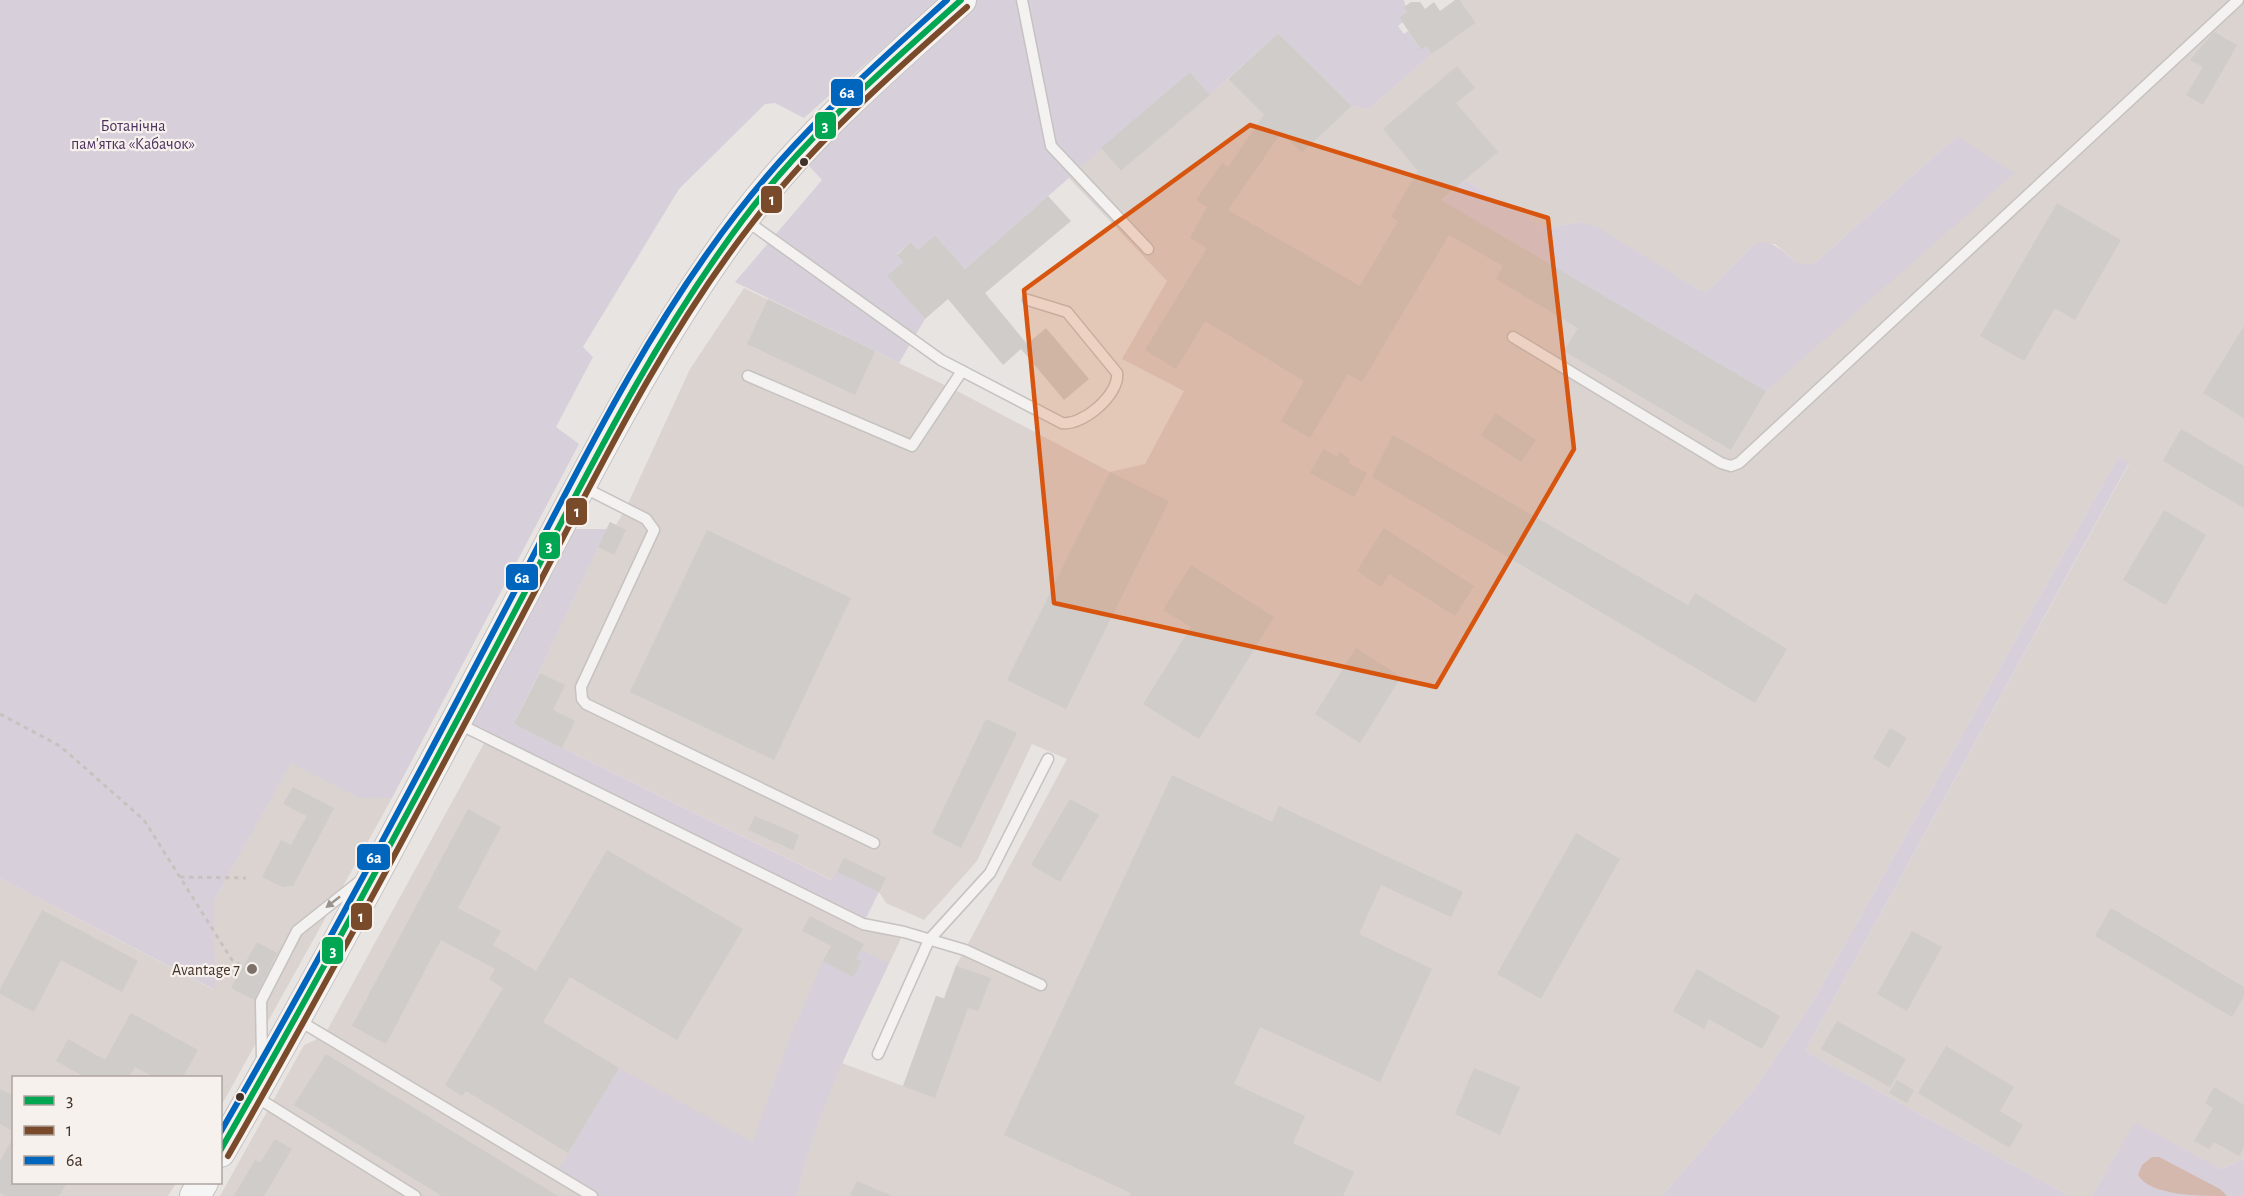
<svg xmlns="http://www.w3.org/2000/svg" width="2244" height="1196" viewBox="0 0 2244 1196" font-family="'Alegreya Sans',sans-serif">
<rect width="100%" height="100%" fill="#e7e4e2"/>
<g fill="#dbd3cf" fill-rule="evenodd">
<path d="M1460,0h784v1159l-23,10 -86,-46 -43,73h-22l-265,-145 324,-587 -11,-7 -309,551 -51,76 -96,112h-1442l84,-151 20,-9 163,-298 376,186 41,8 -62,131 61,23 33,-90 8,2 12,-32 111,-207 -35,-15 -55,117 -53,59 -38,-17 -7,-11 -47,-12 -318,-156 96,-202 6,3 10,-17 64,-139 54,-81 219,106 147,78 35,-8 39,-73 -62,-32 45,-78 -98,-103 32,-30 20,23 107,-92 74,74 50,-47 16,4 64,-56 44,-31zM1957,136l-191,255 -324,-190 23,-21 82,48 36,-6 115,67 10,2 46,-47h21l23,20 10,2 8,-4z"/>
<polygon points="291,762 359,798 392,798 221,1106 220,1078 14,1078 14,1182 176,1183 168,1196 0,1196 0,878 214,990 214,901"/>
</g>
<g fill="#d7d0da">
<polygon points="0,0 938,0 804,118 775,103 765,104 679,189 583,347 593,357 556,427 579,444 392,798 359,798 291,763 214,901 215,990 0,878"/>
<polygon points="961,0 1404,0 1407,12 1399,17 1403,22 1398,26 1404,34 1408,31 1421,50 1426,47 1432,54 1368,110 1352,106 1278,33 1210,95 1190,72 965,269 935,235 918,250 911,242 897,254 903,262 888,276 925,319 899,363 735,282 822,180 798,154"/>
<path d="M1957,136l58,37 -249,218 -324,-190 23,-21 82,48 36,-6 16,6 99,61 10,2 46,-47c30,-10 35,31 62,18z"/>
<polygon points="2118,457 2129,463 1805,1051 2070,1196 1662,1196 1758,1084 1809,1008"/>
<polygon points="571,529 607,529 514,724 831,880 837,872 879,892 863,924 468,729"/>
<path d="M861,950l28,13c-35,75 -75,152 -92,233h-205l-36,-22 63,-106 134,74 37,-105 33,-76 30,16 8,-15 -4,-3z"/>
<polygon points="2135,1122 2221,1169 2244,1159 2244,1196 2092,1196"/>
</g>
<path fill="#d5b8ad" d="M2152,1157h7l61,32 7,7c-27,0 -77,0 -89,-21l4,-10z"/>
<g fill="#cfccca">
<polygon points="1455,0 1460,0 1476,23 1432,54 1426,47 1421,50 1399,17 1407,12 1404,7 1411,2 1420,2 1425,9 1434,2 1440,11"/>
<polygon points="2214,32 2237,45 2203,105 2186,95 2203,67 2190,60"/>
<polygon points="1278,33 1352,106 1302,153 1281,133 1228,210 1360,286 1398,221 1391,217 1418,171 1383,129 1457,66 1475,88 1456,103 1498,152 1441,200 1766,391 1731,450 1564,351 1578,328 1496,279 1503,266 1449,235 1362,382 1348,374 1310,438 1281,421 1304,381 1205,321 1176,369 1145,350 1207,248 1190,238 1207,207 1196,200 1222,163 1228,167 1264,115 1228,79"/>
<polygon points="1190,72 1210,95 1121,171 1101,148"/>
<polygon points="1048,196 1071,221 985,293 1027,344 1046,328 1089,379 1064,400 1021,349 1003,365 948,299 925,319 887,276 903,262 897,255 911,242 918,250 935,235 965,269"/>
<polygon points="2057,203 2121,240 2075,320 2055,308 2024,361 1980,336"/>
<polygon points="768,299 875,351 855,395 747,344"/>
<polygon points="2244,326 2244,418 2203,393"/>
<polygon points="1496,413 1536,440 1521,462 1481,435"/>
<polygon points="2181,429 2244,466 2244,508 2163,461"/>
<polygon points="1393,435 1688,605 1695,593 1787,649 1755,703 1372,477"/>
<polygon points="1323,449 1337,457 1339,452 1350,459 1348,463 1367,473 1354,497 1310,473"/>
<polygon points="1110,472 1169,501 1066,709 1007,680"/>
<polygon points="2164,510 2206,535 2166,605 2123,580"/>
<polygon points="610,522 626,530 614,555 598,547"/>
<polygon points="1384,528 1474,586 1455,616 1389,574 1381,587 1357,571"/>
<polygon points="707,530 851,598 774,760 630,692"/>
<polygon points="1191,565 1274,617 1199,739 1143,704 1191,627 1163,610"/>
<polygon points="1356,648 1401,677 1360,743 1315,714"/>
<polygon points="540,673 565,685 553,710 575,721 562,748 514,724"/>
<polygon points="986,719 1017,733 961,848 932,833"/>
<polygon points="1890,728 1907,738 1889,768 1873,758"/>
<polygon points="1172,775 1272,822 1279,806 1463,892 1451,917 1381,885 1359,934 1432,969 1380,1082 1260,1027 1234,1084 1305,1116 1293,1143 1354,1172 1343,1196 1129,1196 1131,1193 1004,1135"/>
<polygon points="293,787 334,808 293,886 283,887 262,877 281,840 291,845 307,816 283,804"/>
<polygon points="1070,799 1099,815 1060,882 1031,865"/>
<polygon points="468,809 501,827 458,908 501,931 493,945 536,971 607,850 743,929 677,1040 570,977 543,1022 619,1068 568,1153 466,1091 462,1096 445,1085 503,988 489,979 495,969 441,940 386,1044 352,1026"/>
<polygon points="755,816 799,835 793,850 748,830"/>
<polygon points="1576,833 1620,859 1541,999 1497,974"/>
<polygon points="844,858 886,878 879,892 837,872"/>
<polygon points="2111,908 2244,987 2244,996 2232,1017 2095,936"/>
<polygon points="42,910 138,961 122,992 61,960 34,1012 0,994 0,989"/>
<polygon points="810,916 864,944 856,959 862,961 853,977 823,961 831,946 802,931"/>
<polygon points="1912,931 1942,947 1907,1011 1877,994"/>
<polygon points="257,942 277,953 254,1000 231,988"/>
<polygon points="956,966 991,978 978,1011 968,1008 935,1098 903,1086 936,996 944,999"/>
<polygon points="1697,969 1780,1016 1762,1049 1709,1019 1704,1029 1673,1011"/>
<polygon points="131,1013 198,1050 183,1077 154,1077 135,1067 129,1077 85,1077 56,1061 68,1039 105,1060"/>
<polygon points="1837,1021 1906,1059 1890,1087 1821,1049"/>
<polygon points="1946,1046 2014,1087 2000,1111 2023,1125 2009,1148 1918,1093"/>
<polygon points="326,1054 558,1196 442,1196 294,1105"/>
<polygon points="1474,1068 1520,1087 1500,1135 1455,1114"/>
<polygon points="1897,1080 1914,1090 1907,1103 1889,1093"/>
<polygon points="2214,1087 2244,1105 2244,1147 2239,1156 2214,1142 2209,1149 2194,1141 2213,1108 2205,1103"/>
<polygon points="0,1089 14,1096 14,1132 0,1124"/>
<polygon points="14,1136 14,1182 67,1182 59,1196 5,1196 0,1193 0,1161"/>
<polygon points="275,1139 292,1149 264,1196 234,1196 255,1160 260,1163"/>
<polygon points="857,1181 892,1196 850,1196"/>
</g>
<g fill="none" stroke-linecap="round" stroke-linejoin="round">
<g stroke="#c5c2c0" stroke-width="13">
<g id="lane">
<polyline points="1022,0 1051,146 1148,249"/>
<path d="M744,219l197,141 121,63c21,3 58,-29 55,-50l-50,-61 -39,-12"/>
<polyline points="1513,337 1721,463 1731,466 1739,463 2238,0"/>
<polyline points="748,376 912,446 962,371"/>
<polyline points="581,486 646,519 654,530 581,687 582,699 586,704 874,843"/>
<polyline points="459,724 863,924 904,932 965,950 1041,985"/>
<polyline points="298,1020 592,1196"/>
<polyline points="878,1054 929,940 990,873 1048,759"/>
<polyline points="262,1060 261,1001 297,931 360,881"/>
<polyline points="253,1095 415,1196"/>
</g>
</g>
<g stroke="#c5c2c0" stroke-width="32">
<g id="secondary">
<path d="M220,1152c103,-178 199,-360 295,-542 70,-132 137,-268 227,-389 62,-83 142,-152 219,-221"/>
<polyline points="195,1196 203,1182"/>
</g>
</g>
<g stroke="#c7c2bf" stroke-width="3" stroke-dasharray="4.5 4.5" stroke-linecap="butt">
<polyline points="0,714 60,746 144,820 232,960 258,976"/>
<polyline points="180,877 246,878"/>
</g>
<use href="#lane" stroke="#f3f2f1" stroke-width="10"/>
<use href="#secondary" stroke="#f6f5f5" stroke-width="30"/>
<g stroke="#f7f1ee" stroke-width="10">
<path id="bus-1" d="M220,1151c99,-172 193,-347 286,-523 73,-138 142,-281 236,-407 62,-83 142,-152 219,-221"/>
</g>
<g stroke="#f7f1ee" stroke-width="10">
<path id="bus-2" d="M228,1156c102,-178 198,-359 294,-540 71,-134 137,-274 231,-394 62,-80 138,-148 214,-215"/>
</g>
<g stroke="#f7f1ee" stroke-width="10">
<path id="bus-3" d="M220,1133c100,-173 194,-350 287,-527 70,-134 137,-273 230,-393 61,-80 136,-146 210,-213"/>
</g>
<use href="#bus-1" stroke="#00a651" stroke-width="6"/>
<use href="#bus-2" stroke="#7a4b2a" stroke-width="6"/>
<use href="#bus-3" stroke="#0065bd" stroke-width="6"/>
</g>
<defs><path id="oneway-solid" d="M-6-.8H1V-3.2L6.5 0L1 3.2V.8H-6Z" transform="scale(1.5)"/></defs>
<use fill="#9a928c" href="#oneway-solid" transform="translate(333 902) rotate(142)"/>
<path fill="#d7550f" fill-opacity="0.2" stroke="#d7550f" stroke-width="4.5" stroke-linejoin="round" d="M1250,125l298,93 26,231 -138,238 -382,-84 -30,-313z"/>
<g fill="#423126" stroke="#f7f1ee" stroke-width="2">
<circle cx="804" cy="162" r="5"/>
<circle cx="240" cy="1097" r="5"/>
</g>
<circle fill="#7c7068" stroke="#f7f1ee" stroke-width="2" cx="252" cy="969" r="6"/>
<g text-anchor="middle" stroke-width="4.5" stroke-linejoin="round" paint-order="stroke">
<g font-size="16" fill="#4c325f" stroke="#f7f1ee">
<text x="133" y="131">Ботанічна<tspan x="133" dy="18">пам'ятка «Кабачок»</tspan></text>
</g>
<g font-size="16" fill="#423126" stroke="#f7f1ee" text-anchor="end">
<text x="240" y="975">Avantage 7</text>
</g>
</g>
<g stroke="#f7f1ee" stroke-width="2">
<rect x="830" y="78" width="34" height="29" rx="6" fill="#0065bd"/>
<rect x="814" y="111" width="23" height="29" rx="6" fill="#00a651"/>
<rect x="760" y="185" width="23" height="29" rx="6" fill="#7a4b2a"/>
<rect x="565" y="497" width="23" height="29" rx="6" fill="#7a4b2a"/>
<rect x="538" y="531" width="23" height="29" rx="6" fill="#00a651"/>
<rect x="505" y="563" width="34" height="28" rx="6" fill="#0065bd"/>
<rect x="356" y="843" width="35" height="28" rx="6" fill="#0065bd"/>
<rect x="350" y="902" width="23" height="29" rx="6" fill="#7a4b2a"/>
<rect x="321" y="936" width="23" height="29" rx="6" fill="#00a651"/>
</g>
<g font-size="16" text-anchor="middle" font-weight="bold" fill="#fff">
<text x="847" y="98">6а</text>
<text x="825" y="131">3</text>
<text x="772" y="205">1</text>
<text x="577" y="517">1</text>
<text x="549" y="551">3</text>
<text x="522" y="583">6а</text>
<text x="374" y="863">6а</text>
<text x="361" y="922">1</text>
<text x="333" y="956">3</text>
</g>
<rect x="12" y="1076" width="210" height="108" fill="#f7f1ee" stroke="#afa49e" stroke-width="1.5"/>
<rect x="24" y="1096" width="30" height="9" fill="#00a651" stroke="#afa49e" stroke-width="1.5"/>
<text x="66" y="1106" font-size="18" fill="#423126">3</text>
<rect x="24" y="1126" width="30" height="9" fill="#7a4b2a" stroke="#afa49e" stroke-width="1.5"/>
<text x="66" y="1136" font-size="18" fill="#423126">1</text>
<rect x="24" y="1156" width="30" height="9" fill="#0065bd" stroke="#afa49e" stroke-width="1.5"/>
<text x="66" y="1166" font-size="18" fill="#423126">6а</text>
</svg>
